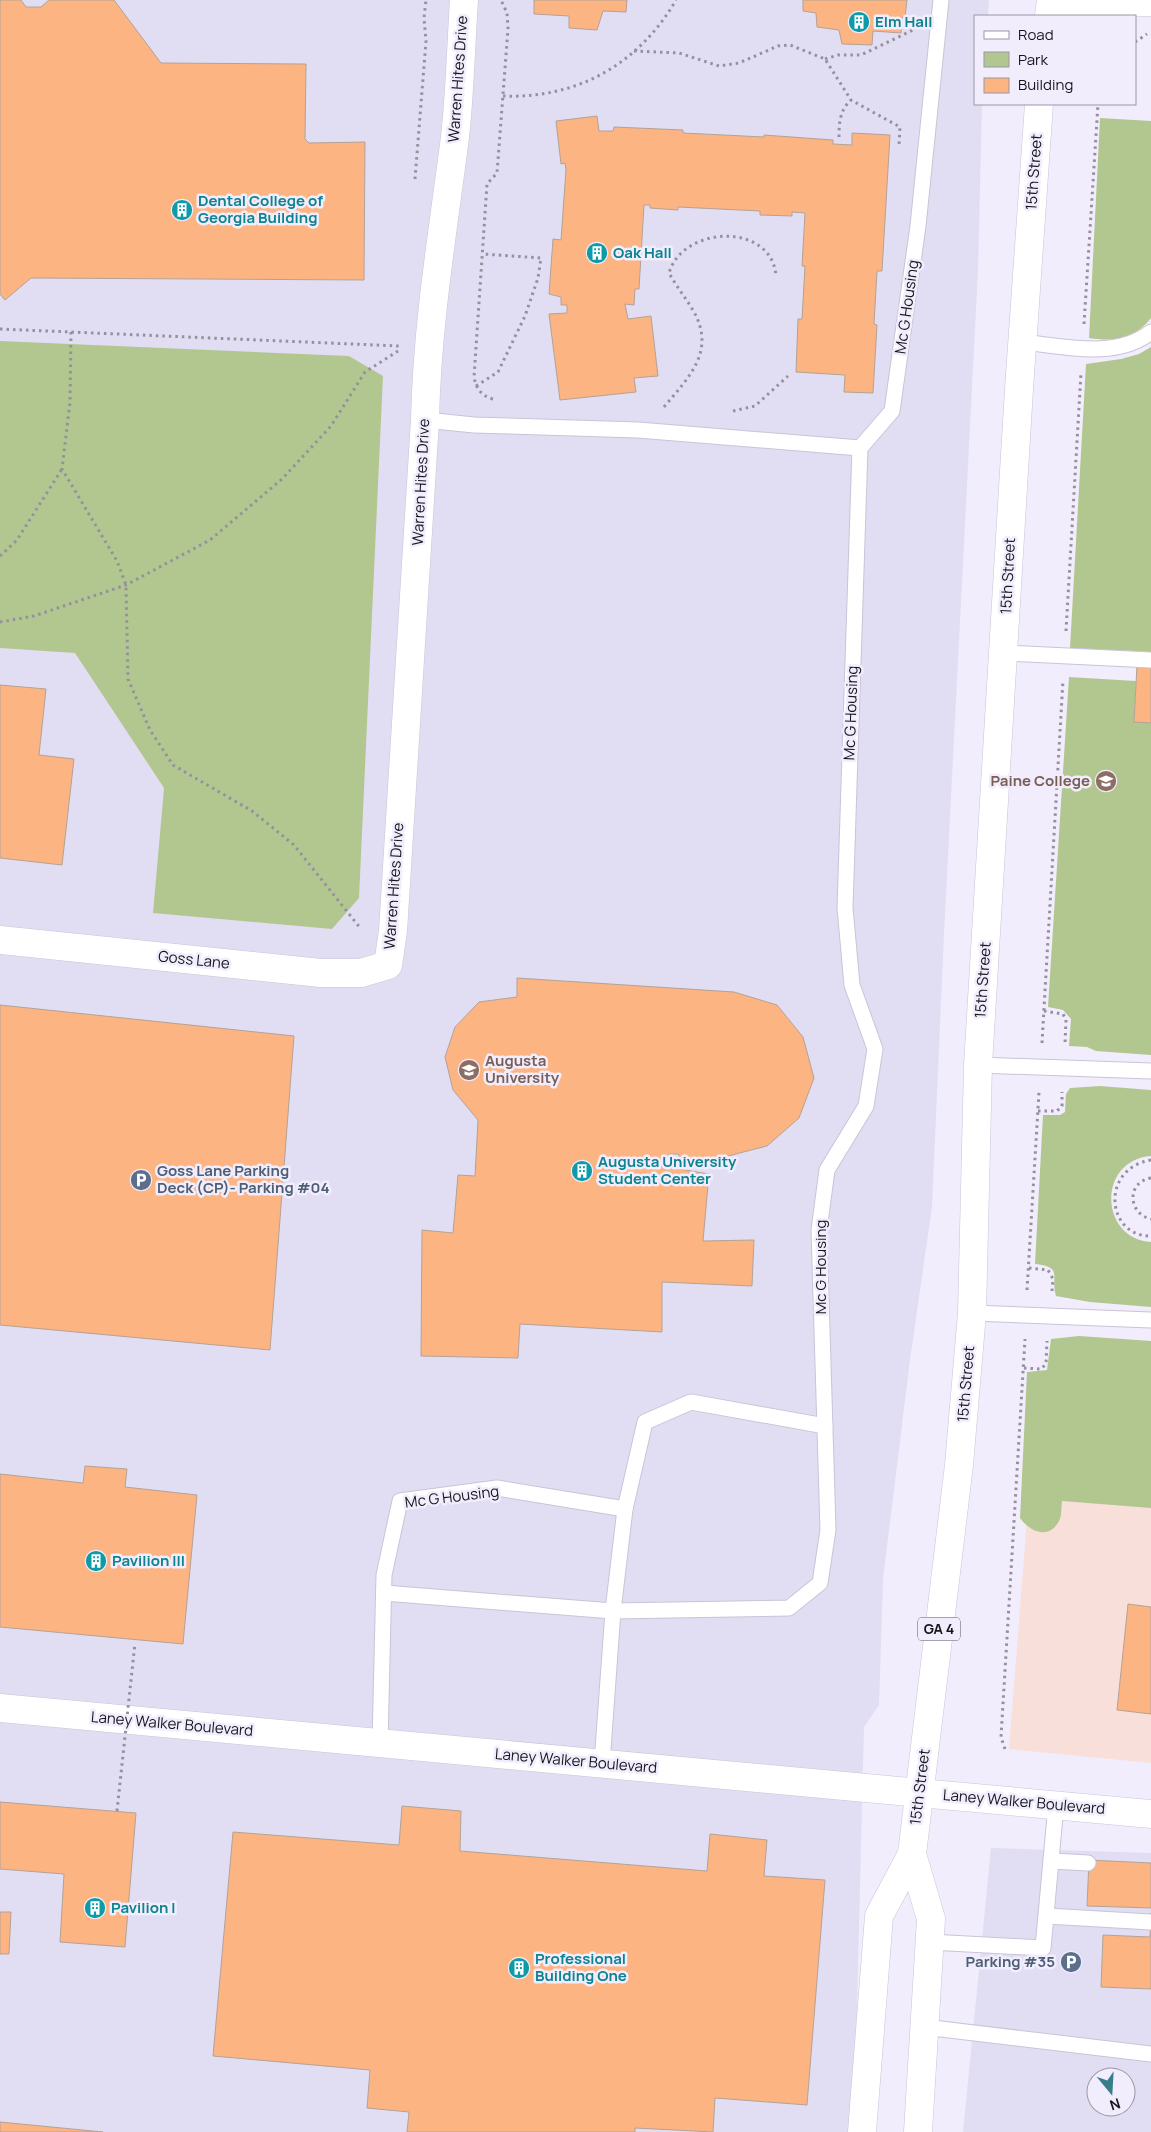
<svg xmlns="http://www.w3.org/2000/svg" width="1151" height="2132" viewBox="0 0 1151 2132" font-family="Manrope,sans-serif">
<rect width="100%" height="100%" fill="#f1edfd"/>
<polygon fill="#f9dfd9" points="1029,1494 1151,1505 1151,1763 1009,1749"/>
<g fill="#e1def4" fill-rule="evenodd">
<polygon points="0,0 989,0 988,16 975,16 975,104 982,104 978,270 944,934 932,1207 910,1360 883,1579 879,1705 864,1727 855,2087 849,2132 0,2132"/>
<path d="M991,1848l160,5v279h-188zM1096,2077h30v30h-30z"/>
</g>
<g fill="#b2c790">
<path d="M1100,118l51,3v197c-16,21 -37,24 -62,20z"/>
<polygon points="0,341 349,356 383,376 359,898 332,929 153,913 164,788 75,653 0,648"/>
<polygon points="1151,347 1151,652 1070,648 1086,364 1121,359 1139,354"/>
<polygon points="1069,677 1136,681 1134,722 1151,723 1151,1055 1096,1051 1087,1047 1069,1046 1071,1019 1063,1010 1048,1007"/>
<path d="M1100,1086l51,4v66c-54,4 -52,83 0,86v65l-61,-5 -34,-6c-6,-20 8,-29 -21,-32l8,-149h17l5,-3 1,-18 4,-6z"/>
<path d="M1079,1336l72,5v167l-89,-7c-1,7 0,15 -3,20 -10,19 -29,11 -39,-3l7,-146 20,-2 4,-31z"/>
</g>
<g fill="#fbb482" stroke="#b4a296">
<polygon points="0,0 21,0 26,7 41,7 49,0 114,0 161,63 306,64 305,139 309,143 365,142 364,280 31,278 5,300 0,294"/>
<polygon points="534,0 627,0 626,12 603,11 597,30 569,28 569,16 534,14"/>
<polygon points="803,0 907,0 905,17 902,17 901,33 873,31 872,45 842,44 839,30 817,27 816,13 803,11"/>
<polygon points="597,116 599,131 613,131 614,127 683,130 683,133 764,137 764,135 833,140 833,144 852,145 852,133 890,135 882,271 877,271 874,324 877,325 873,393 844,392 845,375 796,372 798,319 802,319 805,266 802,266 805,213 792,212 792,216 760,215 760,211 678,207 678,210 650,208 650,205 644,205 639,289 635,289 634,305 625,304 628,319 651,316 658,376 634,378 636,392 560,400 549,314 567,313 567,305 561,305 561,297 549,294 553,239 561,240 566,170 565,163 561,164 556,121"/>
<polygon points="1137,665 1151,666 1151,723 1134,722"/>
<polygon points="0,685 46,689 39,755 74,759 62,865 0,858"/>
<polygon points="517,978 734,992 777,1005 803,1037 814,1078 799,1118 767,1146 728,1156 727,1161 679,1159 679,1154 669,1154 667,1167 709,1174 703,1241 754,1240 752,1286 662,1282 662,1332 520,1324 518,1358 421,1356 422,1230 453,1233 458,1175 475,1176 478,1120 453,1090 445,1057 455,1027 479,1002 517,997"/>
<polygon points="0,1005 294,1036 270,1350 0,1325"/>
<polygon points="85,1466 127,1469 125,1487 197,1495 183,1644 0,1627 0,1474 83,1483"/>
<polygon points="1128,1604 1151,1607 1151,1714 1117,1710"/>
<polygon points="0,1802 136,1813 125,1947 60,1942 64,1874 0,1869"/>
<polygon points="402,1806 461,1811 460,1851 707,1871 710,1834 767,1840 764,1876 825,1880 807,2105 715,2098 713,2132 635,2128 635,2132 407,2132 409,2112 367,2108 370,2070 213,2056 233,1832 399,1845"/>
<polygon points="1089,1860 1151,1863 1151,1908 1087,1906"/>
<polygon points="0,1912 11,1912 9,1954 0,1954"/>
<polygon points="1151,1913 1151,1989 1101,1987 1103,1935 1150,1937"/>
<polygon points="0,2122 103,2132 0,2132"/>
</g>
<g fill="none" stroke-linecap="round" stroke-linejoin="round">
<g stroke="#c9c4d7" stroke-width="17">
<g id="service">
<path d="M1022,342c42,4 93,18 129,-10"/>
<polyline points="425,420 474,425 638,430 860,448"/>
<polyline points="1003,653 1151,660"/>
<polyline points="978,1065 1151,1071"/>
<polyline points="972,1313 1151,1320"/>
<polyline points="384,1593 613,1611 789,1608 820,1583 828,1530 819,1230 827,1170 866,1106 875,1049 852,985 845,908 860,448 892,411 918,226 941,0"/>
<polyline points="380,1743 384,1575 400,1501 497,1488 625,1509"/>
<polyline points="602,1763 613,1611 625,1509 645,1422 691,1402 825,1426"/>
<polyline points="1052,1861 1088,1863"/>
<polyline points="1047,1916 1151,1922"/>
<polyline points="930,1942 1043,1948 1056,1805"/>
<polyline points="924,2027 1151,2054"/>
</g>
</g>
<g stroke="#c9c4d7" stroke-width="29">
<g id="minor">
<path d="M0,940l321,33h40l27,-8 5,-34 32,-511c2,-96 18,-189 30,-283 5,-45 6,-92 9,-137"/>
<polyline points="0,1708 920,1793"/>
</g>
</g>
<g stroke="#c9c4d7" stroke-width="29">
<polyline id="tertiary" points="920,1793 1151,1814"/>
</g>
<g stroke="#c9c4d7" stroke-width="29">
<polyline id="secondary" points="1051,5 1151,2"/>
</g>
<g stroke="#c9c4d7" stroke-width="29">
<g id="primary">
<polyline points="1049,16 1051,0"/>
<polyline points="862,2132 879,1916 912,1854"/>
<polyline points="918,2132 931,1919 912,1854 959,1465 972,1313 978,1065 1019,389 1039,104"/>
</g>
</g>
<g stroke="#94919d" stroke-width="3" stroke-dasharray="2.5 4" stroke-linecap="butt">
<polyline points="1135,42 1147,34"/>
<polyline points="634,51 679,53 719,66 739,63 778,46 790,45 825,59 851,100 900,127 899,145"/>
<polyline points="825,59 838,55 861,55 913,30"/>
<path d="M503,96c74,3 136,-32 173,-96"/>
<path d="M839,137c0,-15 1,-27 12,-37"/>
<polyline points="415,179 426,41 424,18 426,0"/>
<polyline points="1084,324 1098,104"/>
<polyline points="0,329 399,346"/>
<polyline points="71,332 70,402 62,469 117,561 126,585 128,679 150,730 173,765 252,811 294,845 361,929"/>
<polyline points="476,386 498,372 525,316 538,278 541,258 483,254"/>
<path d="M493,399c-12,-3 -17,-11 -19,-22l13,-193 10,-11 11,-144 -1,-16 -6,-13"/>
<path d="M664,407c24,-29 52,-55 30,-95 -8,-14 -18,-26 -25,-39 14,-48 103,-51 107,3"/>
<polyline points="733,411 755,406 788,376"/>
<polyline points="0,556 17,540 62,469"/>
<polyline points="0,622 34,616 126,585 210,540 282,479 331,426 365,372 398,351"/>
<polyline points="1066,631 1081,373"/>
<polyline points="1044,1011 1063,1014 1066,1020 1065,1043"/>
<polyline points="1042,1043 1063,680"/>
<polyline points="1038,1111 1057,1111 1062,1106 1062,1092"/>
<path d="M1151,1160c-52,9 -44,77 0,76"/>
<path d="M1151,1178c-25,4 -23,36 0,41"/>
<polyline points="1029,1268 1048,1270 1053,1279 1052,1291"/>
<polyline points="1027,1290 1039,1092"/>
<polyline points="1024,1368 1041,1369 1046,1364 1047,1341"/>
<polyline points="1005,1749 1001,1737 1025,1339"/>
</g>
<use href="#service" stroke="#fff" stroke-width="15"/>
<use href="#minor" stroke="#fff" stroke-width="28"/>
<use href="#tertiary" stroke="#fff" stroke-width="28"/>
<use href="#secondary" stroke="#fff" stroke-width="28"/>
<use href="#primary" stroke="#fff" stroke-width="28"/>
<polyline stroke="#94919d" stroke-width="3" stroke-dasharray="2.5 4" stroke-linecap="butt" points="117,1811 135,1643"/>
</g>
<defs>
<g id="building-disc" transform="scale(1.125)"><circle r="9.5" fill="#0f9aa8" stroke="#f1edfd"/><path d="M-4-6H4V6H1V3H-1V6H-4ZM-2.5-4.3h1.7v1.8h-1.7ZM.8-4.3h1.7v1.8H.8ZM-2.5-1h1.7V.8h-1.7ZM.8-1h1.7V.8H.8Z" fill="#fff"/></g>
<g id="university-disc" transform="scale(1.125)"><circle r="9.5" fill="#8d6e63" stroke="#f1edfd"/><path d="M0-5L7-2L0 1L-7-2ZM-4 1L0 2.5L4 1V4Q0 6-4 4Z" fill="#fff"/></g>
<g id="parking-disc" transform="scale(1.125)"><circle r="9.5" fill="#5c6f8a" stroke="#f1edfd"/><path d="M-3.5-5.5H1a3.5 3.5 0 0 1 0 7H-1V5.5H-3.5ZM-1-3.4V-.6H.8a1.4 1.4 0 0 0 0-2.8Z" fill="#fff"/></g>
</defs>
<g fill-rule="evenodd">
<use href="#building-disc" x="859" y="22"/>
<use href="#building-disc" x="182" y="210"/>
<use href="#building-disc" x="597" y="253"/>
<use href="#university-disc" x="1106" y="781"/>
<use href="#university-disc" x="469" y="1070"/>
<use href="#building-disc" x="582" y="1171"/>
<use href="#parking-disc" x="141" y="1180"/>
<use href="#building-disc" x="96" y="1561"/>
<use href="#building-disc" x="95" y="1908"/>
<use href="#parking-disc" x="1071" y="1962"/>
<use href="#building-disc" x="519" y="1968"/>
</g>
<g text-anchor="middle" stroke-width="5" stroke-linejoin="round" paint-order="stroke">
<rect fill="#f1edfd" stroke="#585660" stroke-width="1" x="918" y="1617.5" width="42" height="23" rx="4"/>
<g font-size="14" font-weight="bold" fill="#17151c">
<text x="939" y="1634">GA 4</text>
</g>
<g font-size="15" font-weight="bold" fill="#0d838f" stroke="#f1edfd" text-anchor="start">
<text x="875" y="27">Elm Hall</text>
<text x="198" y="206">Dental College of<tspan x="198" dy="17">Georgia Building</tspan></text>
<text x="613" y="258">Oak Hall</text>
<text x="598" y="1167">Augusta University<tspan x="598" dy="17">Student Center</tspan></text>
<text x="112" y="1566">Pavilion III</text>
<text x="111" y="1913">Pavilion I</text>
<text x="535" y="1964">Professional<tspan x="535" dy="17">Building One</tspan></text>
</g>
<g font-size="15" fill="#17151c" stroke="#f1edfd">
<text transform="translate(458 79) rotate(-86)" y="5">Warren Hites Drive</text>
<text transform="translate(1034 172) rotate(-86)" y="5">15th Street</text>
<text transform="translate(907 307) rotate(-82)" y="5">Mc G Housing</text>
<text transform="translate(421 482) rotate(-87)" y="5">Warren Hites Drive</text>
<text transform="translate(1008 576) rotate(-87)" y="5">15th Street</text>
<text transform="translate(851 713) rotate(-88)" y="5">Mc G Housing</text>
<text transform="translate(394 886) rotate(-86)" y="5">Warren Hites Drive</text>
<text transform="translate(194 960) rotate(6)" y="5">Goss Lane</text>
<text transform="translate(983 980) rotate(-86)" y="5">15th Street</text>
<text transform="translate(821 1267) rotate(-90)" y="5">Mc G Housing</text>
<text transform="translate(966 1384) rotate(-85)" y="5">15th Street</text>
<text transform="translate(452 1497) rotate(-7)" y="5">Mc G Housing</text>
<text transform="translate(172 1724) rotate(5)" y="5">Laney Walker Boulevard</text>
<text transform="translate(576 1761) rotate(5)" y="5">Laney Walker Boulevard</text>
<text transform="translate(920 1787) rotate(-83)" y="5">15th Street</text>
<text transform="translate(1024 1802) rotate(5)" y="5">Laney Walker Boulevard</text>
</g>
<g font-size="15" font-weight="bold" fill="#785e54" stroke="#f1edfd" text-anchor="end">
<text x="1090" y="786">Paine College</text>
<text x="485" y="1066" text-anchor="start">Augusta<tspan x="485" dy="17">University</tspan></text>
</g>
<g font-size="15" font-weight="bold" fill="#4e5e75" stroke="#f1edfd" text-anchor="start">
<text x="157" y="1176">Goss Lane Parking<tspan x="157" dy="17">Deck (CP)- Parking #04</tspan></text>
<text x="1055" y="1967" text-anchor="end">Parking #35</text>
</g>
</g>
<rect x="974" y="15" width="162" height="90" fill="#f1edfd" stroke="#9a97a3"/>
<rect x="984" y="31" width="25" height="8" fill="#ffffff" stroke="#9a97a3"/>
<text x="1018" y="40" font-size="15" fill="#17151c">Road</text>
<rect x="984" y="52" width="25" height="15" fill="#b2c790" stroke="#9a97a3"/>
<text x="1018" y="65" font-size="15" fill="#17151c">Park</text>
<rect x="984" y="78" width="25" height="15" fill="#fbb482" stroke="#9a97a3"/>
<text x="1018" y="90" font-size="15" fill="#17151c">Building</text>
<g transform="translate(1111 2092) rotate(162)"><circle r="24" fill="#f1edfd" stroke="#9a97a3"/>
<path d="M0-4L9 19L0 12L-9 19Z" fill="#387e8a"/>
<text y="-8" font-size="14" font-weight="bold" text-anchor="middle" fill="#17151c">N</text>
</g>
</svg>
